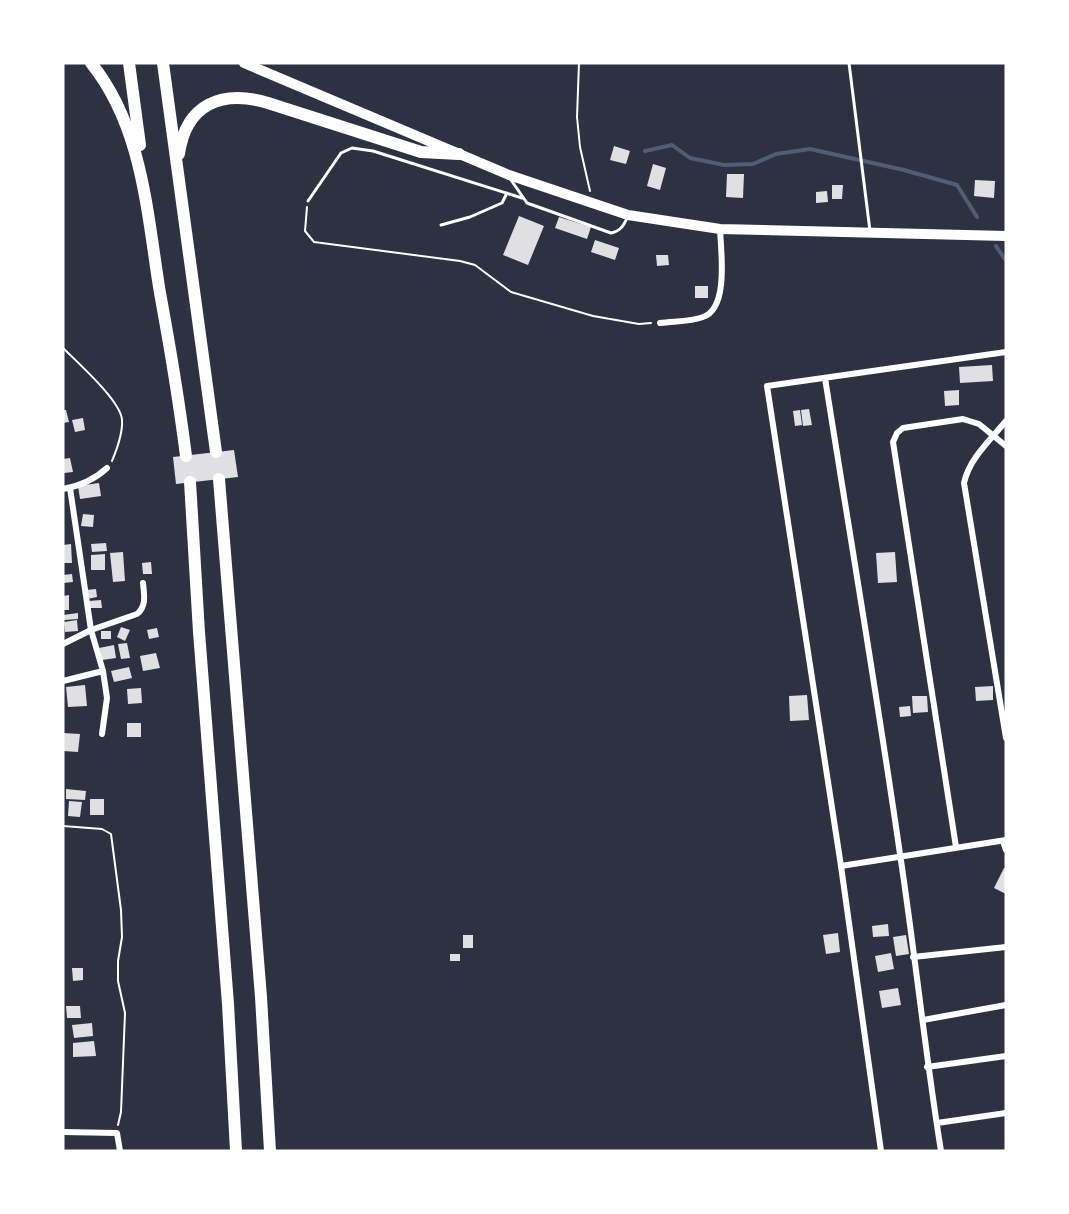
<svg xmlns="http://www.w3.org/2000/svg" width="1069" height="1214" viewBox="0 0 1069 1214" font-family="'Work Sans',sans-serif">
<rect width="100%" height="100%" fill="#2d3142"/>
<g fill="none" stroke-linecap="round" stroke-linejoin="round">
<g stroke="#4f5d75" stroke-width="4">
<polyline points="645,151 672,145 690,158 724,165 753,164 776,154 810,149 904,170 957,185 977,217"/>
<polyline points="996,246 1006,261"/>
</g>
</g>
<g fill="#e0e0e3">
<polygon points="614,146 630,151 626,164 610,160"/>
<polygon points="653,164 666,168 660,190 647,186"/>
<polygon points="727,174 744,174 743,198 726,197"/>
<polygon points="975,180 995,181 994,198 974,196"/>
<polygon points="832,185 843,185 842,199 832,199"/>
<polygon points="827,191 828,202 816,203 816,192"/>
<polygon points="519,216 544,226 528,265 503,255"/>
<polygon points="559,217 591,227 587,239 555,228"/>
<polygon points="595,240 619,248 615,260 591,252"/>
<polygon points="656,255 668,255 669,265 657,266"/>
<rect x="695" y="286" width="13" height="12"/>
<polygon points="992,365 993,381 960,383 959,367"/>
<polygon points="959,390 959,405 945,406 944,391"/>
<polygon points="809,409 812,425 803,426 801,410"/>
<polygon points="63,410 66,410 69,422 63,423"/>
<polygon points="800,410 802,425 795,426 793,411"/>
<polygon points="83,418 85,430 75,432 72,420"/>
<polygon points="234,450 238,477 176,484 173,457"/>
<polygon points="70,458 73,472 64,473 63,459"/>
<polygon points="99,483 101,496 80,499 78,486"/>
<polygon points="83,514 94,515 93,527 81,526"/>
<polygon points="106,543 107,551 92,552 91,544"/>
<polygon points="71,544 72,563 63,563 63,545"/>
<polygon points="123,552 125,581 113,582 110,553"/>
<polygon points="895,552 897,582 878,583 876,553"/>
<polygon points="105,554 105,570 91,570 91,555"/>
<polygon points="151,562 152,574 143,574 142,563"/>
<polygon points="72,574 73,582 63,583 63,575"/>
<polygon points="96,589 97,597 87,599 86,590"/>
<polygon points="69,595 69,610 63,610 63,596"/>
<polygon points="101,600 102,608 89,608 89,601"/>
<polygon points="78,613 78,619 64,620 63,615"/>
<polygon points="77,620 78,631 65,632 64,622"/>
<polygon points="121,627 130,630 125,641 117,637"/>
<polygon points="157,628 159,637 149,639 147,630"/>
<rect x="101" y="631" width="10" height="8"/>
<polygon points="127,643 130,658 121,659 118,644"/>
<polygon points="114,645 116,658 102,660 99,648"/>
<polygon points="156,653 160,668 143,671 140,656"/>
<polygon points="129,667 132,678 114,682 111,671"/>
<polygon points="85,685 87,706 68,707 66,687"/>
<polygon points="993,686 993,700 976,701 975,687"/>
<polygon points="141,688 142,703 128,704 127,689"/>
<polygon points="807,695 809,720 790,721 789,696"/>
<polygon points="912,696 927,696 928,712 913,713"/>
<polygon points="910,706 911,716 900,717 899,707"/>
<rect x="127" y="723" width="14" height="14"/>
<polygon points="63,733 80,734 78,752 63,751"/>
<polygon points="66,789 86,791 85,800 66,799"/>
<rect x="90" y="799" width="14" height="16"/>
<polygon points="69,801 82,802 80,817 68,816"/>
<polygon points="1004,868 1006,869 1006,894 994,888"/>
<polygon points="888,924 889,936 873,937 872,926"/>
<polygon points="838,933 840,952 826,954 823,935"/>
<rect x="463" y="935" width="10" height="13"/>
<polygon points="906,935 909,954 896,956 893,937"/>
<polygon points="891,953 894,969 878,972 875,956"/>
<rect x="450" y="954" width="10" height="7"/>
<polygon points="72,968 83,968 83,980 73,981"/>
<polygon points="898,988 901,1005 882,1008 879,991"/>
<polygon points="66,1006 80,1006 81,1018 67,1018"/>
<polygon points="92,1023 93,1036 74,1038 72,1025"/>
<polygon points="94,1041 96,1056 73,1057 73,1043"/>
</g>
<g fill="none" stroke-linecap="round" stroke-linejoin="round">
<g stroke="#fff" stroke-width="2">
<polyline points="579,63 577,117 580,147 590,191"/>
<polyline points="307,207 305,231 314,242 460,261 475,265 511,292 593,316 639,324 651,323"/>
<path d="M63,348c14,14 58,53 59,72 1,13 -5,29 -10,41"/>
<polyline points="63,826 102,829 111,834 121,910 122,937 118,961 118,981 125,1013 121,1112 118,1125"/>
</g>
<g stroke="#fff" stroke-width="3">
<polyline points="849,63 870,231"/>
<path d="M511,180l16,23 84,30c10,-2 13,-8 17,-17"/>
<polyline points="308,201 341,153 352,148 373,151 522,198"/>
<polyline points="441,225 470,217 502,203 507,193"/>
</g>
<g stroke="#fff" stroke-width="6">
<path d="M660,323c13,-2 30,-1 43,-6 26,-9 18,-65 17,-88"/>
<path d="M825,378c25,158 52,317 75,476 15,99 25,198 41,297"/>
<path d="M1006,421c-15,18 -37,38 -42,62l42,255"/>
<polyline points="70,488 91,630 103,671"/>
<path d="M63,489c17,-3 31,-9 44,-21"/>
<path d="M63,644l28,-14 46,-16c10,-8 7,-20 6,-31"/>
<polyline points="63,681 103,671 107,698 102,734"/>
<polyline points="1003,841 1006,850"/>
<polyline points="956,847 893,442 897,433 903,428 963,419 979,424 1006,446"/>
<polyline points="841,866 1006,840"/>
<polyline points="913,957 1006,947"/>
<polyline points="923,1020 1006,1005"/>
<polyline points="927,1067 1006,1056"/>
<polyline points="937,1123 1006,1113"/>
<polyline points="63,1132 117,1133 120,1151"/>
<polyline points="881,1151 841,866 767,386 1006,352"/>
</g>
<polyline stroke="#fff" stroke-width="10" points="244,63 509,175 628,215 720,229 1006,236"/>
<g stroke="#fff" stroke-width="12">
<path d="M91,63c52,64 56,151 69,230 10,54 19,108 26,163"/>
<polyline points="129,63 140,145"/>
<polyline points="163,63 216,452"/>
<path d="M179,154c7,-50 43,-65 89,-51l153,49 38,2"/>
<polyline points="219,479 261,997 270,1151"/>
<polyline points="190,482 199,632 228,1004 236,1151"/>
</g>
</g>
<rect width="1069" height="1214" fill="none" stroke="#ffffff" stroke-width="129"/>
</svg>
